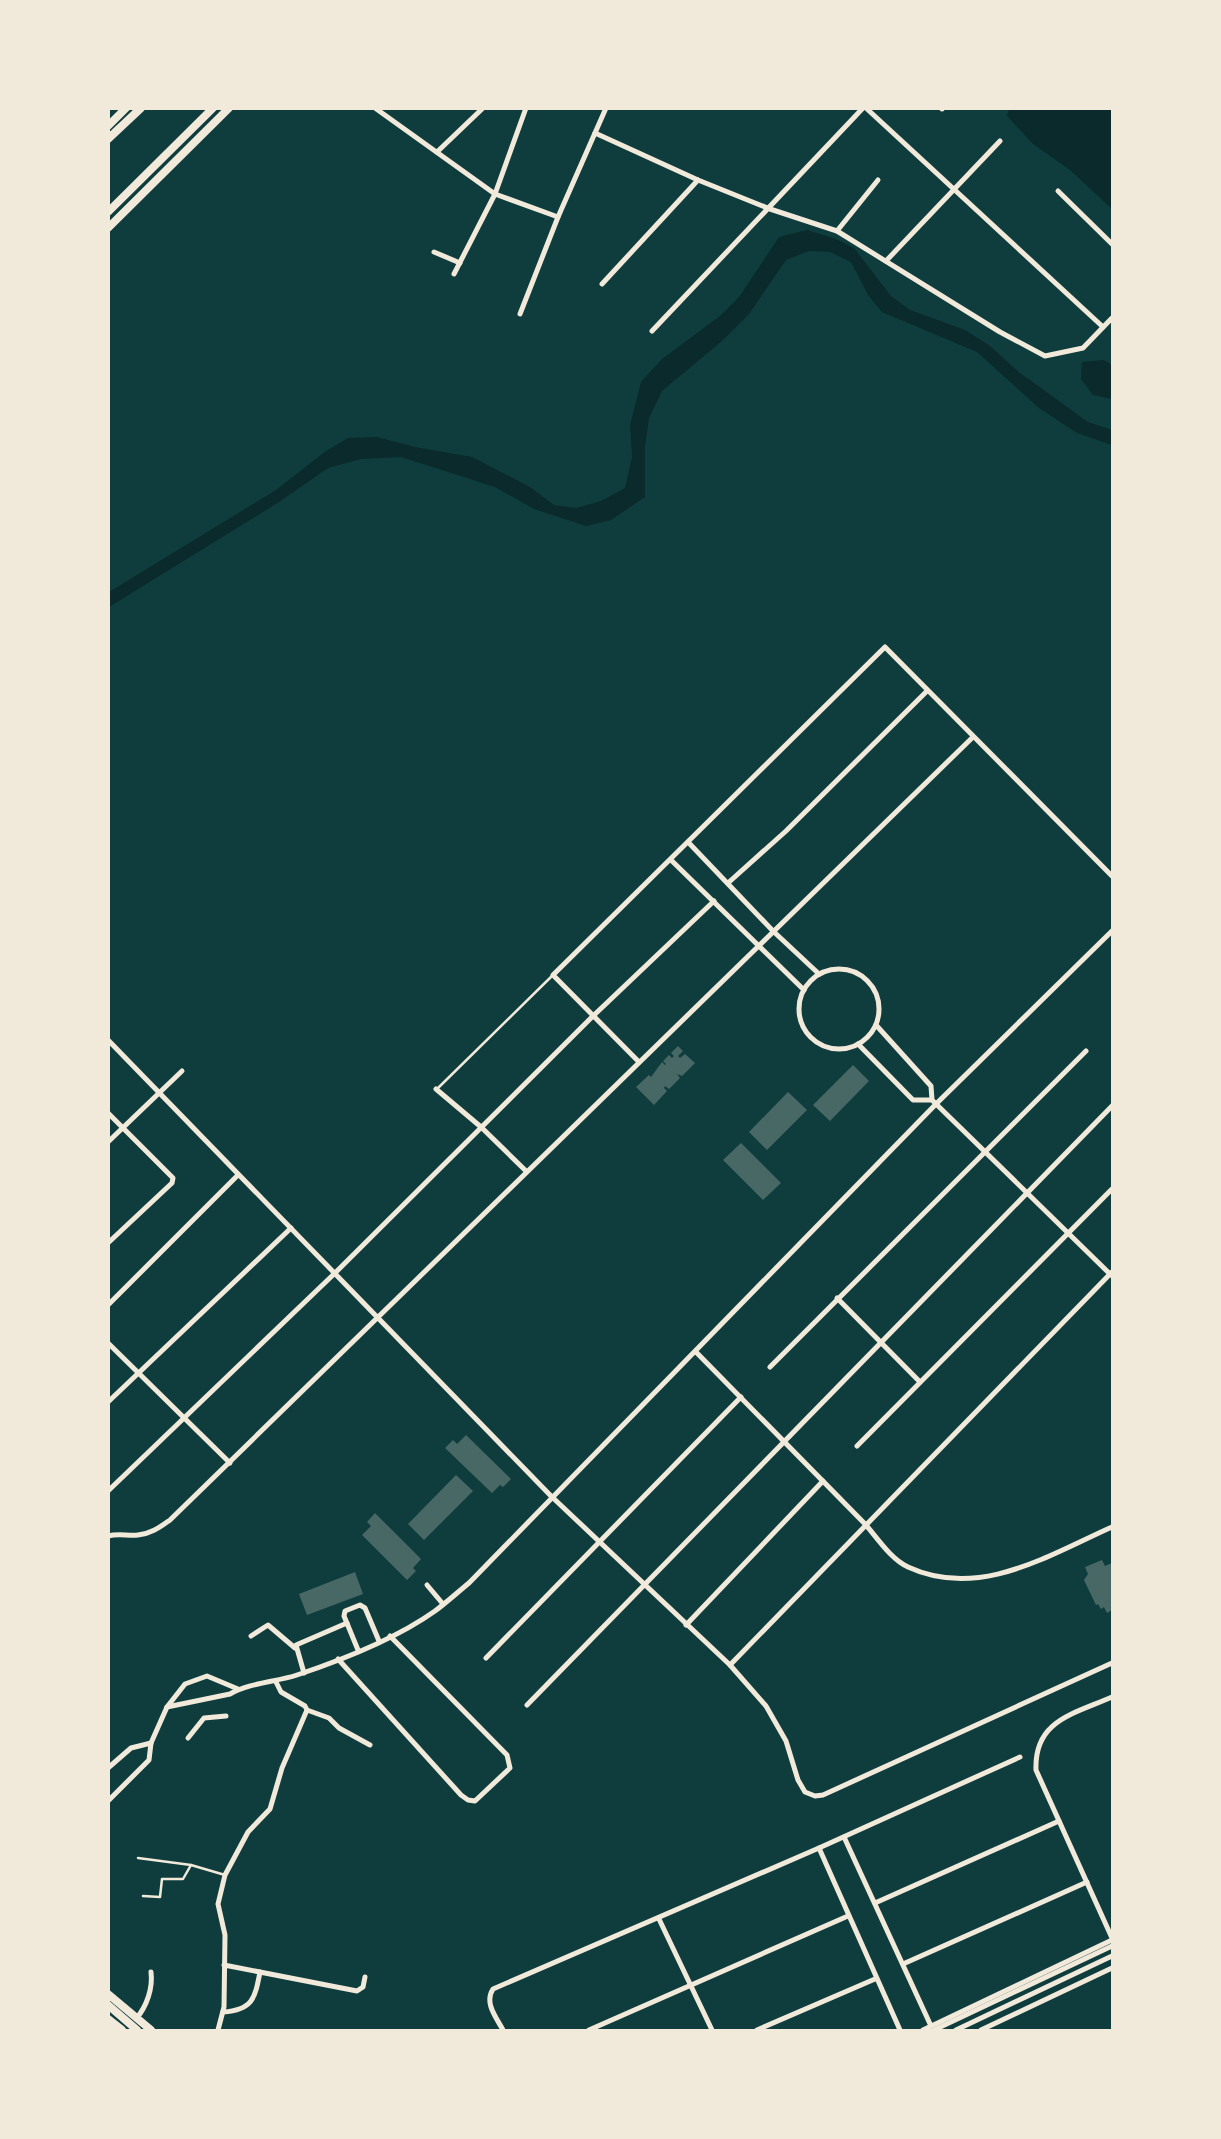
<svg xmlns="http://www.w3.org/2000/svg" width="1221" height="2139" viewBox="0 0 1221 2139" font-family="'Fira Sans Condensed',sans-serif">
<rect width="100%" height="100%" fill="#0f3d3e"/>
<g fill="#0a2a2b">
<polygon points="1009,109 1112,109 1112,209 1070,170 1033,144 1007,116"/>
<polygon points="807,230 836,239 854,248 891,296 910,310 965,330 990,346 1020,373 1088,422 1112,430 1112,445 1077,433 1039,408 977,352 882,312 868,295 851,262 830,252 809,251 786,260 749,314 722,341 662,391 649,418 645,446 645,497 611,520 586,526 534,509 495,487 401,457 361,459 328,468 279,502 109,607 109,592 276,490 326,451 348,438 377,437 415,447 472,457 530,487 554,505 576,508 601,501 625,488 632,457 630,425 641,382 662,359 720,316 739,297 779,237"/>
<polygon points="1104,360 1112,365 1112,399 1093,395 1081,379 1082,362"/>
</g>
<g fill="#486865">
<polygon points="678,1046 683,1051 678,1056 680,1058 685,1054 695,1063 682,1076 677,1074 680,1078 669,1089 665,1086 664,1088 667,1091 654,1105 636,1087 649,1075 651,1077 662,1062 665,1065 666,1064 663,1061 669,1055 672,1058 674,1056 671,1053"/>
<polygon points="853,1065 869,1081 830,1121 813,1105"/>
<polygon points="788,1092 807,1110 767,1150 749,1132"/>
<polygon points="741,1143 781,1183 763,1200 723,1160"/>
<polygon points="466,1435 511,1479 503,1487 500,1485 492,1493 445,1448 453,1440 457,1444"/>
<polygon points="456,1475 473,1491 424,1540 408,1524"/>
<polygon points="375,1513 421,1559 413,1568 416,1571 407,1580 362,1535 371,1526 367,1522"/>
<polygon points="1102,1560 1105,1566 1112,1563 1112,1610 1107,1613 1104,1607 1101,1609 1098,1604 1096,1605 1084,1580 1088,1574 1085,1567"/>
<polygon points="355,1572 363,1594 307,1615 299,1594"/>
</g>
<g fill="none" stroke-linecap="round" stroke-linejoin="round">
<g stroke="#f1e9da" stroke-width="2.5">
<polyline points="438,1088 553,975"/>
<polyline points="138,1858 191,1865 225,1875"/>
<polyline points="143,1896 160,1897 162,1879 183,1879 191,1865"/>
</g>
<g stroke="#f1e9da" stroke-width="5">
<polyline points="375,108 495,194 558,217"/>
<polyline points="866,108 1103,327"/>
<polyline points="942,109 942,108"/>
<polyline points="595,133 698,180 770,209 837,231 1000,332 1045,356 1083,348 1112,318"/>
<polyline points="437,152 483,108"/>
<polyline points="1058,191 1112,244"/>
<polyline points="837,231 878,180"/>
<polyline points="434,252 460,263"/>
<polyline points="886,261 1000,141"/>
<polyline points="454,274 495,194 526,108"/>
<polyline points="602,284 698,180"/>
<polyline points="520,314 558,217 606,108"/>
<polyline points="652,331 863,108"/>
<polyline points="688,842 773,931 819,974"/>
<polyline points="671,860 804,990"/>
<polyline points="728,883 786,831 927,691"/>
<circle cx="839" cy="1009" r="40"/>
<polyline points="876,1025 931,1086 932,1100 1111,1275"/>
<polyline points="108,1040 551,1496 730,1665 766,1706 786,1741 798,1780 805,1792 815,1796 823,1795 1112,1663"/>
<polyline points="858,1044 913,1100 932,1100"/>
<polyline points="639,1062 553,975 885,647 1112,876"/>
<polyline points="436,1089 481,1127 526,1171"/>
<polyline points="108,1113 173,1178 172,1183 108,1243"/>
<polyline points="108,1142 182,1071"/>
<polyline points="837,1298 920,1382"/>
<polyline points="108,1305 238,1175"/>
<polyline points="108,1343 230,1463"/>
<path d="M696,1352l170,173c12,14 25,34 42,42 71,33 141,-12 204,-40"/>
<polyline points="770,1367 1086,1051"/>
<polyline points="108,1402 291,1228"/>
<polyline points="857,1446 1112,1189"/>
<polyline points="108,1491 335,1273 592,1017 714,901"/>
<path d="M108,1536c11,-3 19,0 30,-1 13,-1 22,-8 32,-15l803,-783"/>
<polyline points="427,1585 443,1604"/>
<polyline points="686,1625 823,1481"/>
<polyline points="251,1636 268,1625 295,1648"/>
<polyline points="358,1650 344,1616 345,1611 360,1605 365,1608 379,1641"/>
<polyline points="486,1658 741,1397"/>
<polyline points="338,1659 461,1795 468,1800 475,1801 510,1768 507,1755 390,1636"/>
<polyline points="730,1665 1112,1272"/>
<polyline points="304,1673 296,1645 347,1623"/>
<path d="M1112,1697c-38,17 -78,23 -76,73l76,168"/>
<polyline points="527,1705 1112,1106"/>
<path d="M167,1707l63,-13c19,-11 46,-12 67,-19 45,-15 100,-37 138,-64 12,-9 23,-19 34,-28l467,-479 176,-173"/>
<polyline points="307,1710 329,1718 339,1728 370,1745"/>
<polyline points="188,1738 204,1718 226,1716"/>
<polyline points="108,1768 131,1748 151,1743"/>
<polyline points="108,1801 149,1760 151,1743 167,1707 185,1684 207,1676 238,1689"/>
<polyline points="844,1837 931,2026"/>
<polyline points="819,1848 900,2030"/>
<polyline points="875,1903 1059,1821"/>
<polyline points="659,1919 712,2030"/>
<polyline points="903,1964 1087,1882"/>
<polyline points="224,1965 357,1991 363,1987 365,1977"/>
<path d="M223,2012c30,-2 32,-14 37,-40"/>
<path d="M136,2019c11,-13 17,-31 15,-47"/>
<polyline points="218,2030 224,2007 225,1935 218,1904 225,1875 248,1832 270,1809 282,1768 307,1710 305,1706 281,1692 276,1682"/>
<path d="M503,2030c-7,-13 -19,-27 -10,-41l326,-141 201,-91"/>
<polyline points="589,2030 848,1916"/>
<polyline points="757,2030 875,1979"/>
<polyline points="923,2030 1112,1940"/>
<polyline points="934,2030 1112,1946"/>
<polyline points="956,2030 1112,1956"/>
<polyline points="981,2030 1112,1968"/>
</g>
<g stroke="#f1e9da" stroke-width="8">
<polyline points="108,126 126,108"/>
<polyline points="108,228 229,108"/>
<polyline points="108,1994 151,2030"/>
<polyline points="108,2005 137,2030"/>
<polyline points="108,2019 122,2030"/>
<polyline points="108,2029 111,2030"/>
</g>
<g stroke="#f1e9da" stroke-width="8">
<polyline points="108,139 141,108"/>
<polyline points="108,212 213,108"/>
</g>
</g>
<rect width="1221" height="2139" fill="none" stroke="#f1e9da" stroke-width="220"/>
</svg>
